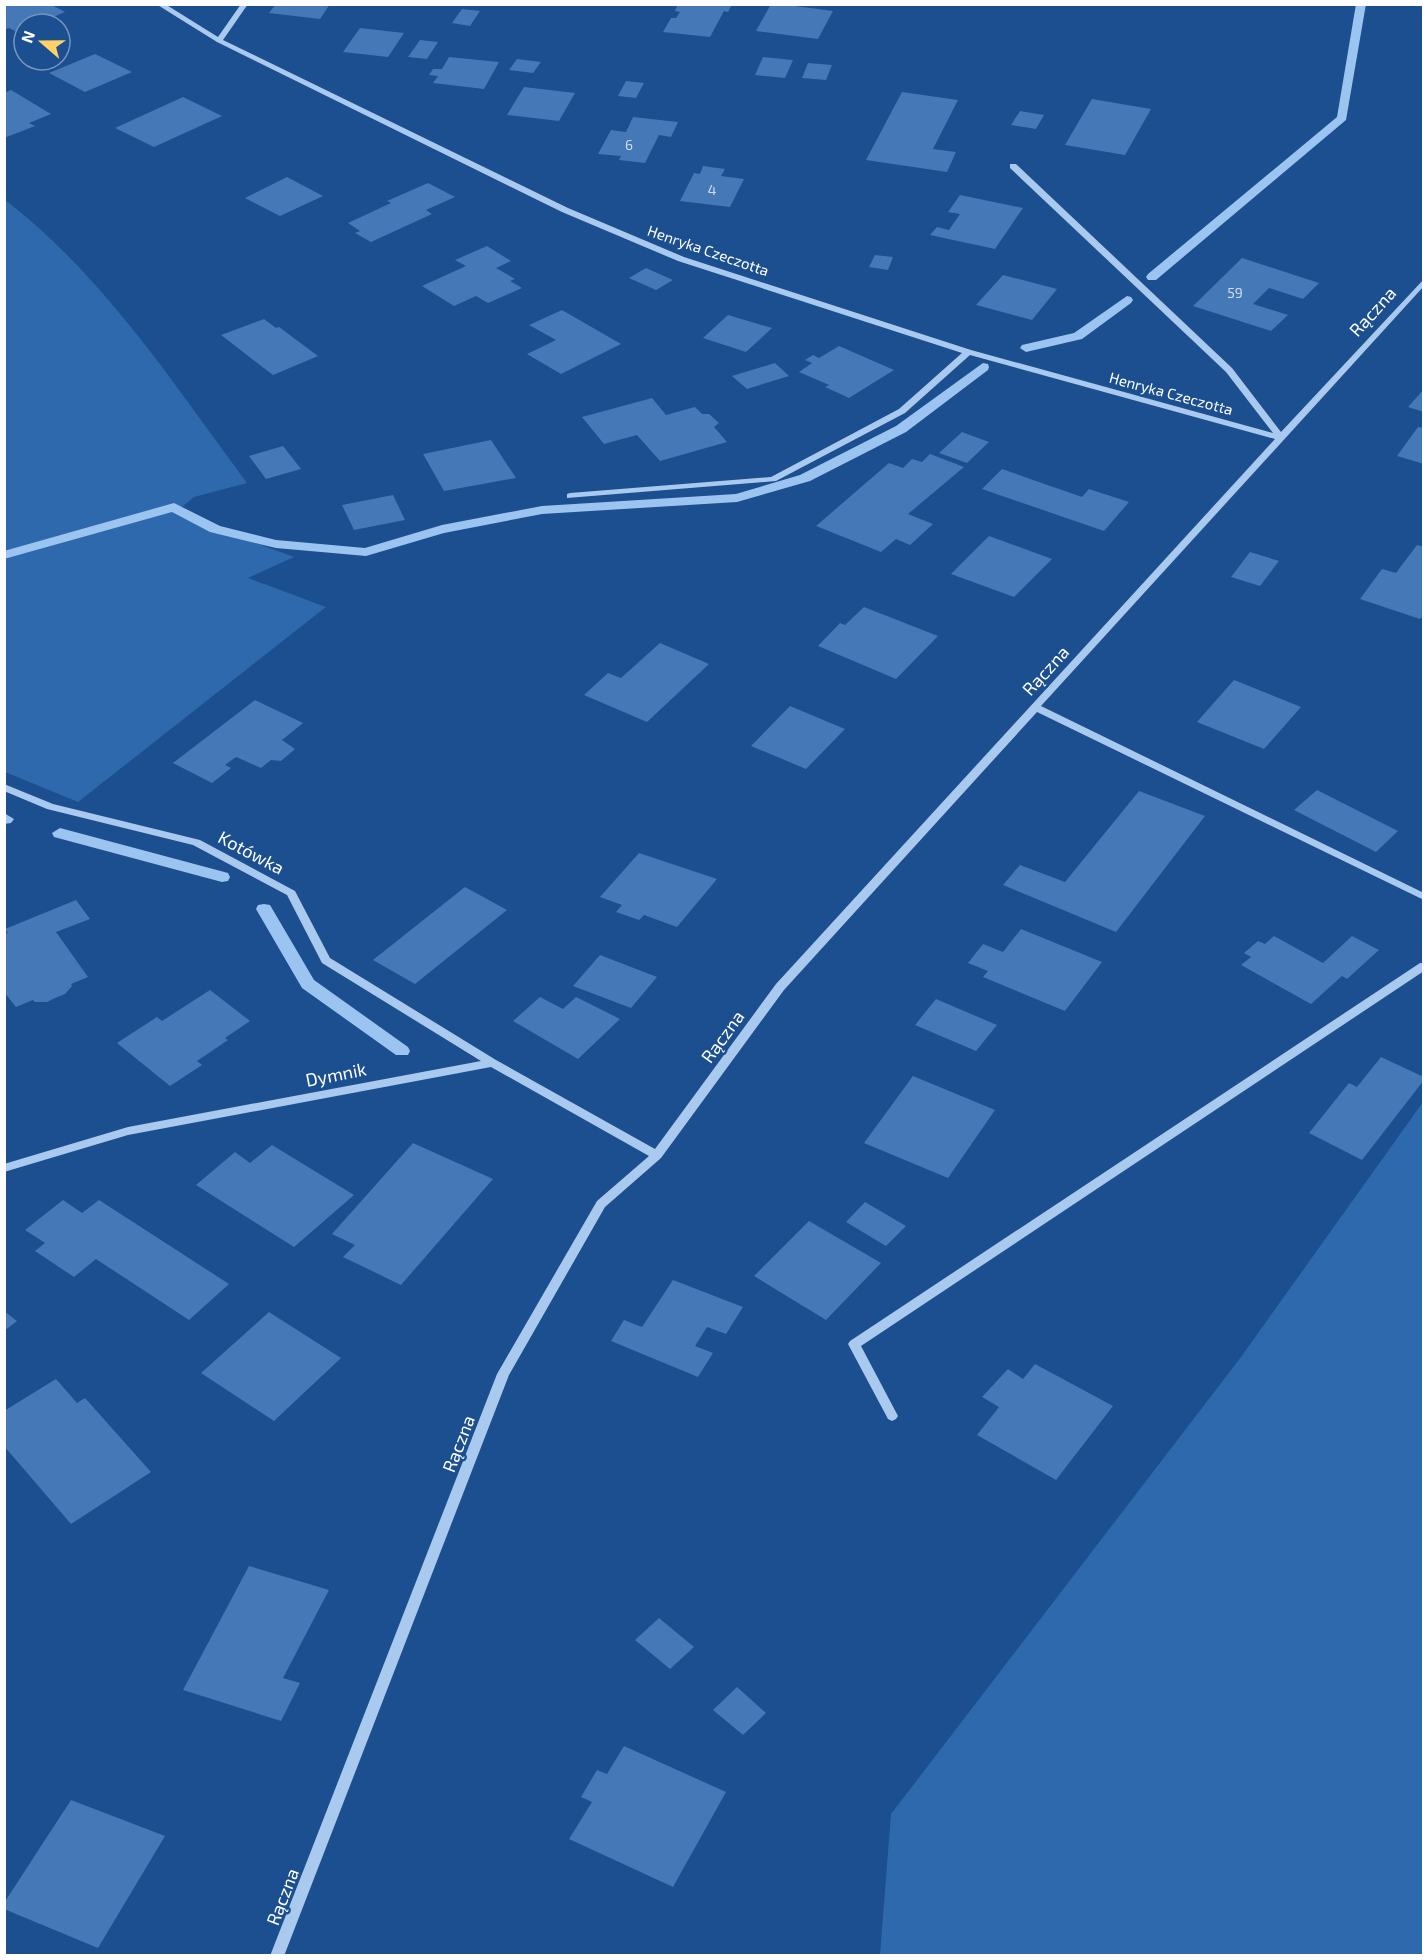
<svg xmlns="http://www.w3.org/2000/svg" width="1428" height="1960" viewBox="0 0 1428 1960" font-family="'Exo 2',sans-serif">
<rect width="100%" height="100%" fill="#1b4f8f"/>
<g fill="#2e69ad">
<path d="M4,199c100,77 169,184 243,284l-53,14 -19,16 119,44 -46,21 78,29 -248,195 -73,-30z"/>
<polygon points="1423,1102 1423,1955 880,1955 891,1814 1241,1357"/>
</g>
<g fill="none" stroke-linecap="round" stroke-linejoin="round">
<g fill="#9cc4f0" fill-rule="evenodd">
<polygon points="1356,4 1366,4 1346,120 1156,280 1148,280 1146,277 1148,274 1337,117"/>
<polygon points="1127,296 1131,297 1133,300 1131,303 1082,339 1026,352 1020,348 1022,345 1074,333"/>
<polygon points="983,363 988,364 989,367 988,370 906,432 810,481 737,502 542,514 444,533 366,556 276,548 210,532 172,512 4,559 4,551 174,503 220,526 276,540 365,548 442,525 542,506 736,494 800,475 896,426"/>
<polygon points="4,813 14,819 11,823 4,824"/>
<polygon points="60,828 228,873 230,877 228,881 222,882 54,837 52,833"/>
<polygon points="264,904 270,905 314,980 408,1047 410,1051 408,1055 396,1055 302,988 256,909 258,905"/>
</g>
</g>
<g fill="#4478b7">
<polygon points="9,4 50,4 65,12 46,20 48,21 42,24 24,24 24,29 17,32 9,28 4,30 4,6"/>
<polygon points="276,4 330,4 320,19 269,13"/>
<polygon points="678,4 732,4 728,12 724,11 710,37 663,32 671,18 676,18 680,12 675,11"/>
<polygon points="771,4 780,4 833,11 818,39 756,31"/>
<polygon points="462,9 480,11 470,26 452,23"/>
<polygon points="360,28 404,33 388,57 343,52"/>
<polygon points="420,40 438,42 427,59 408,57"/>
<polygon points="95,54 132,72 85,92 49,73"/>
<polygon points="449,57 499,62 484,89 433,83 438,76 429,75 433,69 442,69"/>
<polygon points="763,57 793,60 785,78 755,75"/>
<polygon points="517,59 541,62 533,73 509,70"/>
<polygon points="808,63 832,65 826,80 802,78"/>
<polygon points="626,81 644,83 636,98 618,96"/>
<polygon points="524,87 575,93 559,121 507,115"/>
<polygon points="11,90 51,114 29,123 35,126 4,138 4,93"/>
<polygon points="902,92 958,100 933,149 956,152 947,172 866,160"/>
<polygon points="183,97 222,116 154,147 115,128"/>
<polygon points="1092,99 1151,109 1125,155 1065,145"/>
<polygon points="1020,111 1044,115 1036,129 1011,125"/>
<polygon points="633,117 678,122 671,137 659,135 645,163 619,160 621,156 598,154 611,130 626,132"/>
<polygon points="703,166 725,169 721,176 744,179 730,207 680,201 694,173 700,174"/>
<polygon points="287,177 323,196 280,216 245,198"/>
<polygon points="428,183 455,197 426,210 432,214 371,242 355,233 360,231 348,223 391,203 387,201"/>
<polygon points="960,195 1023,208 995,249 930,235 937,227 949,230 960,214 948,212"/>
<polygon points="487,246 511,261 496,268 515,279 510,281 522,288 488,303 476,296 454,306 422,286 466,266 455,260"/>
<polygon points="875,255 893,257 888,270 869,267"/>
<polygon points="1242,258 1319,283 1303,299 1269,288 1253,304 1288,315 1271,331 1193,306"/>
<polygon points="646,268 673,280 656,290 629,278"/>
<polygon points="1003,275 1057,289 1032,320 976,305"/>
<polygon points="562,310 621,344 561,374 527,354 556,340 529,325"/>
<polygon points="728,315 772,328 746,352 703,338"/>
<polygon points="264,319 276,328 279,327 318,356 273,375 221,335"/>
<polygon points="839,346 894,370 849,398 825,387 829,385 799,372 812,363 805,360 813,355 819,358"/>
<polygon points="775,363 789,376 747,389 732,376"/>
<polygon points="1424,389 1424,412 1408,407"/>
<polygon points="652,398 666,415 695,407 702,414 709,414 719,423 714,427 727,442 660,461 637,435 604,444 582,417"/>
<polygon points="1418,427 1424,428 1424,464 1397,456"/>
<polygon points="962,432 989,442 967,463 939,453"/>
<polygon points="491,440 516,478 444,491 423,454"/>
<polygon points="283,446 301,469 266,479 249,456"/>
<polygon points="930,454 964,467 908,514 933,524 910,545 896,539 881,552 816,526 889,463 903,468 912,459 922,462"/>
<polygon points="1002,469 1082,497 1089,489 1129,502 1104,531 982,489"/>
<polygon points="393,495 405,520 354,530 342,505"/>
<polygon points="989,536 1052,559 1014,597 951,574"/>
<polygon points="1417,545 1424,547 1424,615 1420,619 1360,599 1382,569 1396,573"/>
<polygon points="1250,552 1279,561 1260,586 1231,577"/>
<polygon points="864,607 938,636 896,679 818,646 840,623 845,625"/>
<polygon points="660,643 709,664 647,722 584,695 608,673 621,678"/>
<polygon points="1234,680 1301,707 1264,749 1197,722"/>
<polygon points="255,700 303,723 282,740 295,749 281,761 271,760 261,768 236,757 225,765 231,768 212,783 173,763"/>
<polygon points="790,706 845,729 806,769 751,746"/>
<polygon points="1317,790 1398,831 1376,852 1294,810"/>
<polygon points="1139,791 1205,816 1116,932 1003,885 1020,865 1065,882"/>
<polygon points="639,853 717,879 677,927 644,915 639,920 616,912 622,905 600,897"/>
<polygon points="465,887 507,910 415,984 373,960"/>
<polygon points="76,900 90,919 56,932 88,977 71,984 72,986 65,994 55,998 47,1002 35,1002 33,1000 16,1007 4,992 4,934 8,933 5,929"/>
<polygon points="1021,929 1102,962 1065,1011 983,977 988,971 968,963 983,944 1003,952"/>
<polygon points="1274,936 1323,963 1352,936 1379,950 1347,979 1342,976 1311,1004 1241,965 1251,957 1244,953 1258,941 1265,944"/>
<polygon points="600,955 657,977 631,1008 573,986"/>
<polygon points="210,990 250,1021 225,1038 228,1040 197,1061 202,1065 170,1086 117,1043 157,1017 162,1021"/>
<polygon points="540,997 563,1009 576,997 620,1019 578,1059 513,1021"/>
<polygon points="936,999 997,1025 976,1051 915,1025"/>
<polygon points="1381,1057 1424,1077 1424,1080 1362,1160 1309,1133 1349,1083 1357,1087"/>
<polygon points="913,1076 995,1110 948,1178 864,1143"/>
<polygon points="413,1143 493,1179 401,1285 343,1257 355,1245 332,1234"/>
<polygon points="272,1145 354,1195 294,1247 196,1185 235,1152 250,1163"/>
<polygon points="63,1200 82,1213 99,1200 229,1284 189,1320 96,1259 74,1277 35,1251 45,1243 25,1230"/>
<polygon points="865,1202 906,1226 886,1246 846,1222"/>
<polygon points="809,1221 881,1263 826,1320 754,1276"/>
<polygon points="673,1280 743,1307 726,1334 707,1327 695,1346 713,1353 698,1377 611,1341 624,1320 642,1327"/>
<polygon points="4,1311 17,1321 4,1331"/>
<polygon points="269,1312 341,1358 274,1421 201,1373"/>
<polygon points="1035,1364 1113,1406 1056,1480 977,1435 999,1407 982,1397 1008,1369 1023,1379"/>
<polygon points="56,1379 77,1403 85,1398 151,1472 71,1524 4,1446 4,1411"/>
<polygon points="249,1566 329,1590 283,1678 300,1683 281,1721 183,1690"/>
<polygon points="659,1618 694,1647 670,1669 635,1640"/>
<polygon points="737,1687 766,1713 743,1735 713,1710"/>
<polygon points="624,1746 726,1792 673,1887 569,1839 592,1802 581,1797 597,1770 607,1774"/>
<polygon points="71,1800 165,1836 98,1948 4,1909 4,1903"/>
</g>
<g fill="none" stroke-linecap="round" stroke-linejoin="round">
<g fill="#a9c9ee" fill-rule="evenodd">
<polygon points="156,4 165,4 218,37 241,4 248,4 223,40 568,208 684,257 971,350 1273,433 1226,372 1010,168 1010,164 1016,164 1232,368 1281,432 1424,279 1424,286 1041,706 1424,893 1424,900 1037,712 784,990 661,1158 605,1207 509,1375 284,1956 270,1956 497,1374 597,1201 649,1156 491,1067 128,1135 4,1172 4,1164 128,1127 481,1061 322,963 287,895 193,845 47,809 4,791 4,784 53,804 200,840 295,891 330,958 496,1060 655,1149 776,984 1275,439 970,355 905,413 776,481 567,498 567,494 570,493 771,477 899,409 962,353 678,261 562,212 217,42"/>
<polygon points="1420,963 1424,963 1424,971 861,1346 898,1416 896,1419 892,1421 888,1419 848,1344 850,1341"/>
</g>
</g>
<g text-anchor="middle" stroke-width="5" stroke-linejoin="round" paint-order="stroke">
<g font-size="14" fill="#d0dded">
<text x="629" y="150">6</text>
<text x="712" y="195">4</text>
<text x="1235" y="298">59</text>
</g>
<g font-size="15" fill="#fff" stroke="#1b4f8f">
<text transform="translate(708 251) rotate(19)" y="5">Henryka Czeczotta</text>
<text transform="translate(1171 394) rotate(15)" y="5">Henryka Czeczotta</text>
</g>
<g font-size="18" fill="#fff" stroke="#1b4f8f">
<text transform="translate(1373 312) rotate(-48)" y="6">Rączna</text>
<text transform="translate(1046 671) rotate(-48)" y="6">Rączna</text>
<text transform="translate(251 853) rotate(28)" y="6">Kotówka</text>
<text transform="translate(723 1037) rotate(-54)" y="6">Rączna</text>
<text transform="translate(336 1075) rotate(-11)" y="6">Dymnik</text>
<text transform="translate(459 1444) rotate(-69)" y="6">Rączna</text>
<text transform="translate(283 1897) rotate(-69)" y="6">Rączna</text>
</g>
</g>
<rect width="1428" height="1960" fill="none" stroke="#ffffff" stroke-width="12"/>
<g transform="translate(42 42) rotate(290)"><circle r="28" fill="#1b4f8f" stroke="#7695bc" stroke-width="1.5"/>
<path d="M0-4.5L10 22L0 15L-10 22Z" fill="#ffd166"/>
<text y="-9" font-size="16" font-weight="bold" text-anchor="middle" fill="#ffffff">N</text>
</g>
</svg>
